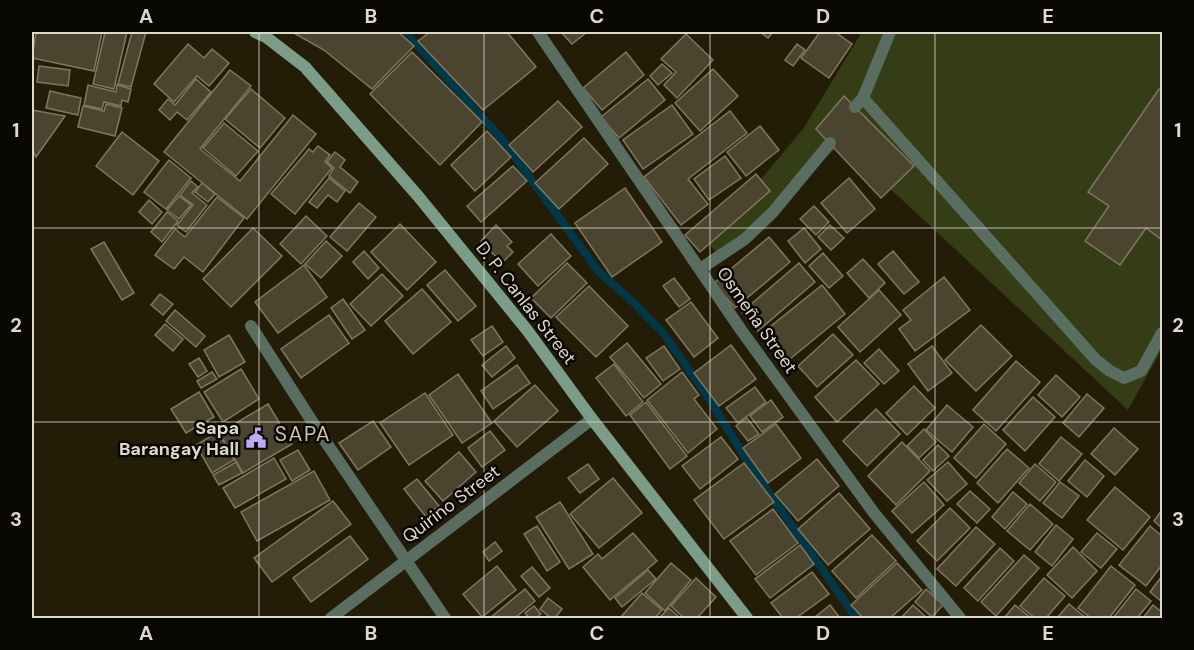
<svg xmlns="http://www.w3.org/2000/svg" width="1194" height="650" viewBox="0 0 1194 650" font-family="'DM Sans',sans-serif">
<rect width="100%" height="100%" fill="#231c07"/>
<polygon fill="#353d16" points="862,32 1162,32 1162,349 1128,410 841,143 722,260 708,242 803,129"/>
<g fill="none" stroke-linecap="round" stroke-linejoin="round">
<polyline stroke="#003848" stroke-width="8" points="405,32 501,138 598,271 634,303 664,334 708,397 749,464 856,618"/>
</g>
<g fill="#4b442e" stroke="#807760" stroke-width="1.5">
<polygon points="36,32 102,32 94,71 32,58"/>
<polygon points="105,32 127,32 114,89 93,84"/>
<polygon points="132,32 146,32 131,87 118,84"/>
<polygon points="292,32 398,32 414,46 372,89 324,50"/>
<polygon points="430,32 507,32 536,67 483,110 418,41"/>
<polygon points="561,32 587,32 572,44"/>
<polygon points="760,32 773,32 768,38"/>
<polygon points="820,32 835,32 852,44 829,78 801,58"/>
<polygon points="686,34 713,60 677,98 664,85 676,72 661,59"/>
<polygon points="188,44 204,58 212,49 229,63 209,86 197,76 174,102 154,84"/>
<polygon points="797,44 805,50 793,66 785,60"/>
<polygon points="412,52 482,122 440,165 370,94"/>
<polygon points="626,52 644,75 602,110 583,88"/>
<polygon points="662,64 672,73 658,85 650,76"/>
<polygon points="39,66 70,70 68,86 37,82"/>
<polygon points="713,69 738,96 700,131 675,103"/>
<polygon points="230,70 251,86 200,149 240,181 293,115 316,134 247,219 164,152"/>
<polygon points="196,79 211,92 187,120 177,112 170,120 159,110 168,99 175,105"/>
<polygon points="648,79 665,100 619,138 601,117"/>
<polygon points="88,85 116,92 117,85 131,89 128,102 122,100 121,106 104,102 102,109 84,105"/>
<polygon points="251,89 285,118 260,148 225,119"/>
<polygon points="1159,89 1162,91 1162,240 1146,228 1120,265 1085,241 1109,206 1088,192"/>
<polygon points="50,91 81,98 78,115 46,108"/>
<polygon points="844,96 914,166 881,198 816,129"/>
<polygon points="558,101 582,127 533,172 509,145"/>
<polygon points="106,104 122,108 115,136 78,127 83,106 104,111"/>
<polygon points="672,105 693,134 643,169 623,140"/>
<polygon points="32,110 65,116 36,157 32,149"/>
<polygon points="730,111 747,133 688,179 708,204 681,225 644,177"/>
<polygon points="224,123 258,151 236,176 203,148"/>
<polygon points="760,126 779,150 746,176 727,152"/>
<polygon points="487,131 511,157 475,191 451,165"/>
<polygon points="122,132 159,161 133,195 96,166"/>
<polygon points="584,138 608,164 559,209 535,183"/>
<polygon points="318,146 330,155 325,162 332,168 295,214 271,194 309,149 313,152"/>
<polygon points="335,152 345,160 340,167 358,182 350,193 329,176 334,168 327,162"/>
<polygon points="725,156 741,178 709,200 694,179"/>
<polygon points="169,160 191,178 166,209 144,192"/>
<polygon points="513,166 527,181 481,222 467,206"/>
<polygon points="756,174 770,191 700,252 685,235"/>
<polygon points="329,178 345,191 337,202 328,195 317,208 309,202"/>
<polygon points="849,178 875,209 847,233 821,203"/>
<polygon points="191,181 198,187 192,193 207,205 186,232 177,225 193,205 180,195"/>
<polygon points="202,183 215,194 208,202 195,192"/>
<polygon points="625,188 662,242 612,277 575,223"/>
<polygon points="179,196 191,205 179,219 167,210"/>
<polygon points="217,197 244,218 203,272 184,257 174,269 155,255 175,229 185,237"/>
<polygon points="149,200 162,212 152,224 139,212"/>
<polygon points="359,203 376,217 347,251 330,237"/>
<polygon points="814,206 829,222 816,235 800,219"/>
<polygon points="167,212 178,221 162,242 151,232"/>
<polygon points="306,216 327,236 301,264 280,244"/>
<polygon points="400,224 436,262 407,290 371,252"/>
<polygon points="496,225 512,242 507,246 513,252 502,263 481,241"/>
<polygon points="830,225 844,238 831,250 818,237"/>
<polygon points="253,228 282,256 231,307 203,279"/>
<polygon points="804,228 821,249 805,263 788,241"/>
<polygon points="551,234 571,256 538,286 518,264"/>
<polygon points="769,237 790,262 735,308 714,283"/>
<polygon points="326,241 342,256 321,278 305,264"/>
<polygon points="104,242 134,293 122,300 91,249"/>
<polygon points="364,251 379,268 368,279 353,262"/>
<polygon points="893,251 919,282 904,294 878,264"/>
<polygon points="823,253 843,276 829,288 809,266"/>
<polygon points="863,259 885,283 869,298 847,273"/>
<polygon points="567,263 587,283 551,318 531,298"/>
<polygon points="799,263 815,282 758,331 742,312"/>
<polygon points="304,265 327,297 278,333 255,302"/>
<polygon points="445,270 476,306 458,321 427,285"/>
<polygon points="382,274 403,296 371,326 350,304"/>
<polygon points="944,277 970,310 915,351 899,329 911,320 903,310"/>
<polygon points="674,278 690,299 679,307 663,286"/>
<polygon points="822,285 845,314 785,363 761,334"/>
<polygon points="589,286 628,326 596,357 556,317"/>
<polygon points="422,289 451,322 413,354 385,321"/>
<polygon points="879,290 901,315 860,352 838,327"/>
<polygon points="160,294 173,304 163,315 151,305"/>
<polygon points="343,299 365,330 352,339 331,308"/>
<polygon points="691,302 718,338 694,357 666,320"/>
<polygon points="175,310 205,336 196,347 166,321"/>
<polygon points="329,315 349,343 301,378 281,349"/>
<polygon points="165,324 183,339 173,351 155,335"/>
<polygon points="981,325 1012,356 976,391 945,360"/>
<polygon points="492,326 503,342 483,356 471,340"/>
<polygon points="833,334 853,355 817,387 798,366"/>
<polygon points="229,335 245,362 219,377 204,350"/>
<polygon points="627,343 661,384 644,398 610,357"/>
<polygon points="731,345 756,379 719,406 694,373"/>
<polygon points="506,346 515,358 492,377 482,365"/>
<polygon points="664,346 680,369 663,381 646,358"/>
<polygon points="932,346 952,373 928,391 908,364"/>
<polygon points="879,349 899,371 884,384 864,363"/>
<polygon points="199,358 207,371 198,377 189,364"/>
<polygon points="856,360 879,384 837,422 815,397"/>
<polygon points="1016,361 1040,382 996,431 973,410"/>
<polygon points="614,364 643,402 626,416 596,378"/>
<polygon points="517,365 530,383 493,409 481,391"/>
<polygon points="241,369 259,399 223,422 204,392"/>
<polygon points="212,372 217,379 201,388 197,381"/>
<polygon points="682,372 699,395 694,399 717,429 688,453 647,400"/>
<polygon points="458,374 492,423 462,443 429,395"/>
<polygon points="1056,375 1080,397 1062,417 1038,395"/>
<polygon points="535,385 558,411 517,447 494,421"/>
<polygon points="914,386 935,408 907,435 886,413"/>
<polygon points="755,387 766,402 738,423 726,408"/>
<polygon points="199,392 214,417 186,433 171,409"/>
<polygon points="425,393 453,435 409,465 380,423"/>
<polygon points="1087,394 1104,408 1079,437 1063,423"/>
<polygon points="1033,397 1055,417 1025,451 1003,430"/>
<polygon points="771,400 783,417 762,432 750,416"/>
<polygon points="646,402 687,456 670,469 630,415"/>
<polygon points="268,404 292,444 243,473 219,433"/>
<polygon points="947,405 973,427 952,452 926,430"/>
<polygon points="876,409 900,434 867,466 843,441"/>
<polygon points="747,418 759,434 748,441 736,426"/>
<polygon points="373,421 391,447 358,470 339,443"/>
<polygon points="776,424 801,458 768,483 743,448"/>
<polygon points="984,424 1006,444 976,478 954,458"/>
<polygon points="1114,428 1138,449 1115,475 1091,454"/>
<polygon points="924,429 936,442 919,458 907,446"/>
<polygon points="490,431 505,450 482,467 468,448"/>
<polygon points="218,432 234,460 212,473 196,445"/>
<polygon points="721,437 738,459 700,489 682,466"/>
<polygon points="1061,437 1082,454 1059,481 1039,464"/>
<polygon points="902,442 930,471 896,505 868,476"/>
<polygon points="938,445 949,456 933,471 923,460"/>
<polygon points="1007,449 1029,468 998,503 977,483"/>
<polygon points="298,450 310,470 292,481 280,460"/>
<polygon points="459,452 476,472 443,501 425,481"/>
<polygon points="274,458 286,479 235,508 223,488"/>
<polygon points="817,459 839,486 798,521 775,494"/>
<polygon points="1085,460 1104,476 1087,497 1068,481"/>
<polygon points="236,462 242,473 219,485 213,475"/>
<polygon points="948,462 967,484 947,501 927,480"/>
<polygon points="744,463 774,502 724,539 694,500"/>
<polygon points="588,464 599,479 580,493 568,478"/>
<polygon points="1035,464 1056,482 1040,501 1019,483"/>
<polygon points="314,471 330,500 257,541 241,512"/>
<polygon points="613,478 642,513 599,548 570,514"/>
<polygon points="417,479 439,506 426,517 404,489"/>
<polygon points="924,482 944,505 912,533 892,511"/>
<polygon points="1060,482 1079,496 1062,518 1043,503"/>
<polygon points="1115,487 1150,517 1123,550 1087,520"/>
<polygon points="970,491 990,509 977,523 957,504"/>
<polygon points="1013,492 1027,504 1005,529 992,517"/>
<polygon points="839,493 870,529 828,565 798,529"/>
<polygon points="333,501 351,524 272,582 254,558"/>
<polygon points="560,502 593,554 569,569 536,517"/>
<polygon points="1030,504 1053,524 1030,550 1007,531"/>
<polygon points="950,508 970,528 937,561 917,541"/>
<polygon points="773,509 798,543 756,575 730,541"/>
<polygon points="1162,510 1162,528 1154,521"/>
<polygon points="1056,525 1073,539 1052,566 1035,552"/>
<polygon points="537,526 560,562 547,571 524,534"/>
<polygon points="1150,526 1162,536 1162,565 1146,586 1119,565"/>
<polygon points="976,527 995,544 956,586 937,569"/>
<polygon points="633,533 657,561 610,600 583,567 598,554 602,559"/>
<polygon points="1097,533 1117,549 1101,568 1081,552"/>
<polygon points="872,535 896,561 856,598 832,571"/>
<polygon points="350,536 368,559 311,602 293,578"/>
<polygon points="495,542 502,551 489,561 483,552"/>
<polygon points="800,545 814,564 770,598 755,579"/>
<polygon points="1073,547 1097,571 1072,598 1047,575"/>
<polygon points="1000,548 1014,561 978,601 964,588"/>
<polygon points="1024,555 1039,568 996,616 981,602"/>
<polygon points="671,563 691,580 665,611 645,593"/>
<polygon points="897,563 922,590 890,618 863,618 851,605"/>
<polygon points="497,566 516,590 482,617 463,594"/>
<polygon points="1111,566 1135,585 1109,618 1091,618 1078,608"/>
<polygon points="532,567 550,588 539,597 521,576"/>
<polygon points="648,570 656,579 622,607 615,598"/>
<polygon points="812,572 829,594 796,618 783,618 771,603"/>
<polygon points="1162,576 1162,602 1150,592"/>
<polygon points="696,578 716,597 697,618 684,618 671,606"/>
<polygon points="1044,578 1065,596 1046,618 1035,618 1020,606"/>
<polygon points="525,589 535,601 515,618 490,618"/>
<polygon points="926,589 943,605 932,617 915,602"/>
<polygon points="1136,589 1151,601 1137,618 1113,618"/>
<polygon points="642,593 662,610 655,618 620,618"/>
<polygon points="548,598 562,609 555,618 551,618 540,609"/>
<polygon points="1069,604 1086,618 1057,618"/>
<polygon points="830,605 840,618 814,618"/>
<polygon points="913,605 927,618 901,618"/>
<polygon points="1015,605 1031,618 1004,618"/>
<polygon points="1153,605 1162,612 1162,618 1143,618"/>
<polygon points="534,606 541,614 536,618 529,618 525,613"/>
<polygon points="669,608 680,618 659,618"/>
</g>
<g fill="none" stroke-linecap="round" stroke-linejoin="round">
<g stroke="#596e60" stroke-width="12">
<polyline points="863,98 1096,360 1110,371 1124,378 1141,371 1162,333"/>
<polyline points="855,107 863,98 890,32"/>
<polyline points="700,269 745,239 773,212 830,143"/>
</g>
<g stroke="#596e60" stroke-width="12">
<polyline points="538,32 741,330 874,513 960,618"/>
<polyline points="251,326 315,426 445,618"/>
<polyline points="331,618 592,419"/>
</g>
<polyline stroke="#7b9d87" stroke-width="12" points="255,32 266,37 305,67 418,196 527,330 592,419 747,618"/>
</g>
<path fill="none" stroke="#ddd8cc" stroke-width="1.5" stroke-opacity="0.55" d="M259,32v586M484,32v586M710,32v586M935,32v586M32,228h1130M32,422h1130"/>
<defs>
<g id="civic-bare" transform="scale(1.62)"><path d="M-.6-6.5H3V-4.5H.6V-3L4-1V1h2V6H-6V1h2V-1L-.6-3ZM-1.2 2.5V6h2.4V2.5Z" fill="#bda9f5" stroke="#090702" stroke-width="2.5" paint-order="stroke"/></g>
</defs>
<g fill-rule="evenodd">
<use href="#civic-bare" x="256" y="438"/>
</g>
<g text-anchor="middle" stroke-width="5" stroke-linejoin="round" paint-order="stroke">
<g font-size="18" fill="#ddd8cc" stroke="#090702">
<text transform="translate(526 303) rotate(52)" y="6">D. P. Canlas Street</text>
<text transform="translate(757 320) rotate(55)" y="6">Osmeña Street</text>
<text transform="translate(451 504) rotate(-37)" y="6">Quirino Street</text>
</g>
<g font-size="18" font-weight="bold" fill="#ddd8cc" stroke="#090702" text-anchor="end">
<text x="239" y="434">Sapa<tspan x="239" dy="21">Barangay Hall</tspan></text>
</g>
<g font-size="21" letter-spacing="1.5" fill="#cdc4ab" stroke="#090702">
<text x="303" y="441">SAPA</text>
</g>
</g>
<rect width="1194" height="650" fill="none" stroke="#090702" stroke-width="66"/>
<rect x="33" y="33" width="1128" height="584" fill="none" stroke="#ddd8cc" stroke-width="2"/>
<g font-size="20" text-anchor="middle" font-weight="bold" fill="#ddd8cc">
<text x="146" y="23">A</text>
<text x="371" y="23">B</text>
<text x="597" y="23">C</text>
<text x="823" y="23">D</text>
<text x="1048" y="23">E</text>
<text x="16" y="137">1</text>
<text x="1178" y="137">1</text>
<text x="16" y="332">2</text>
<text x="1178" y="332">2</text>
<text x="16" y="526">3</text>
<text x="1178" y="526">3</text>
<text x="146" y="640">A</text>
<text x="371" y="640">B</text>
<text x="597" y="640">C</text>
<text x="823" y="640">D</text>
<text x="1048" y="640">E</text>
</g>
</svg>
